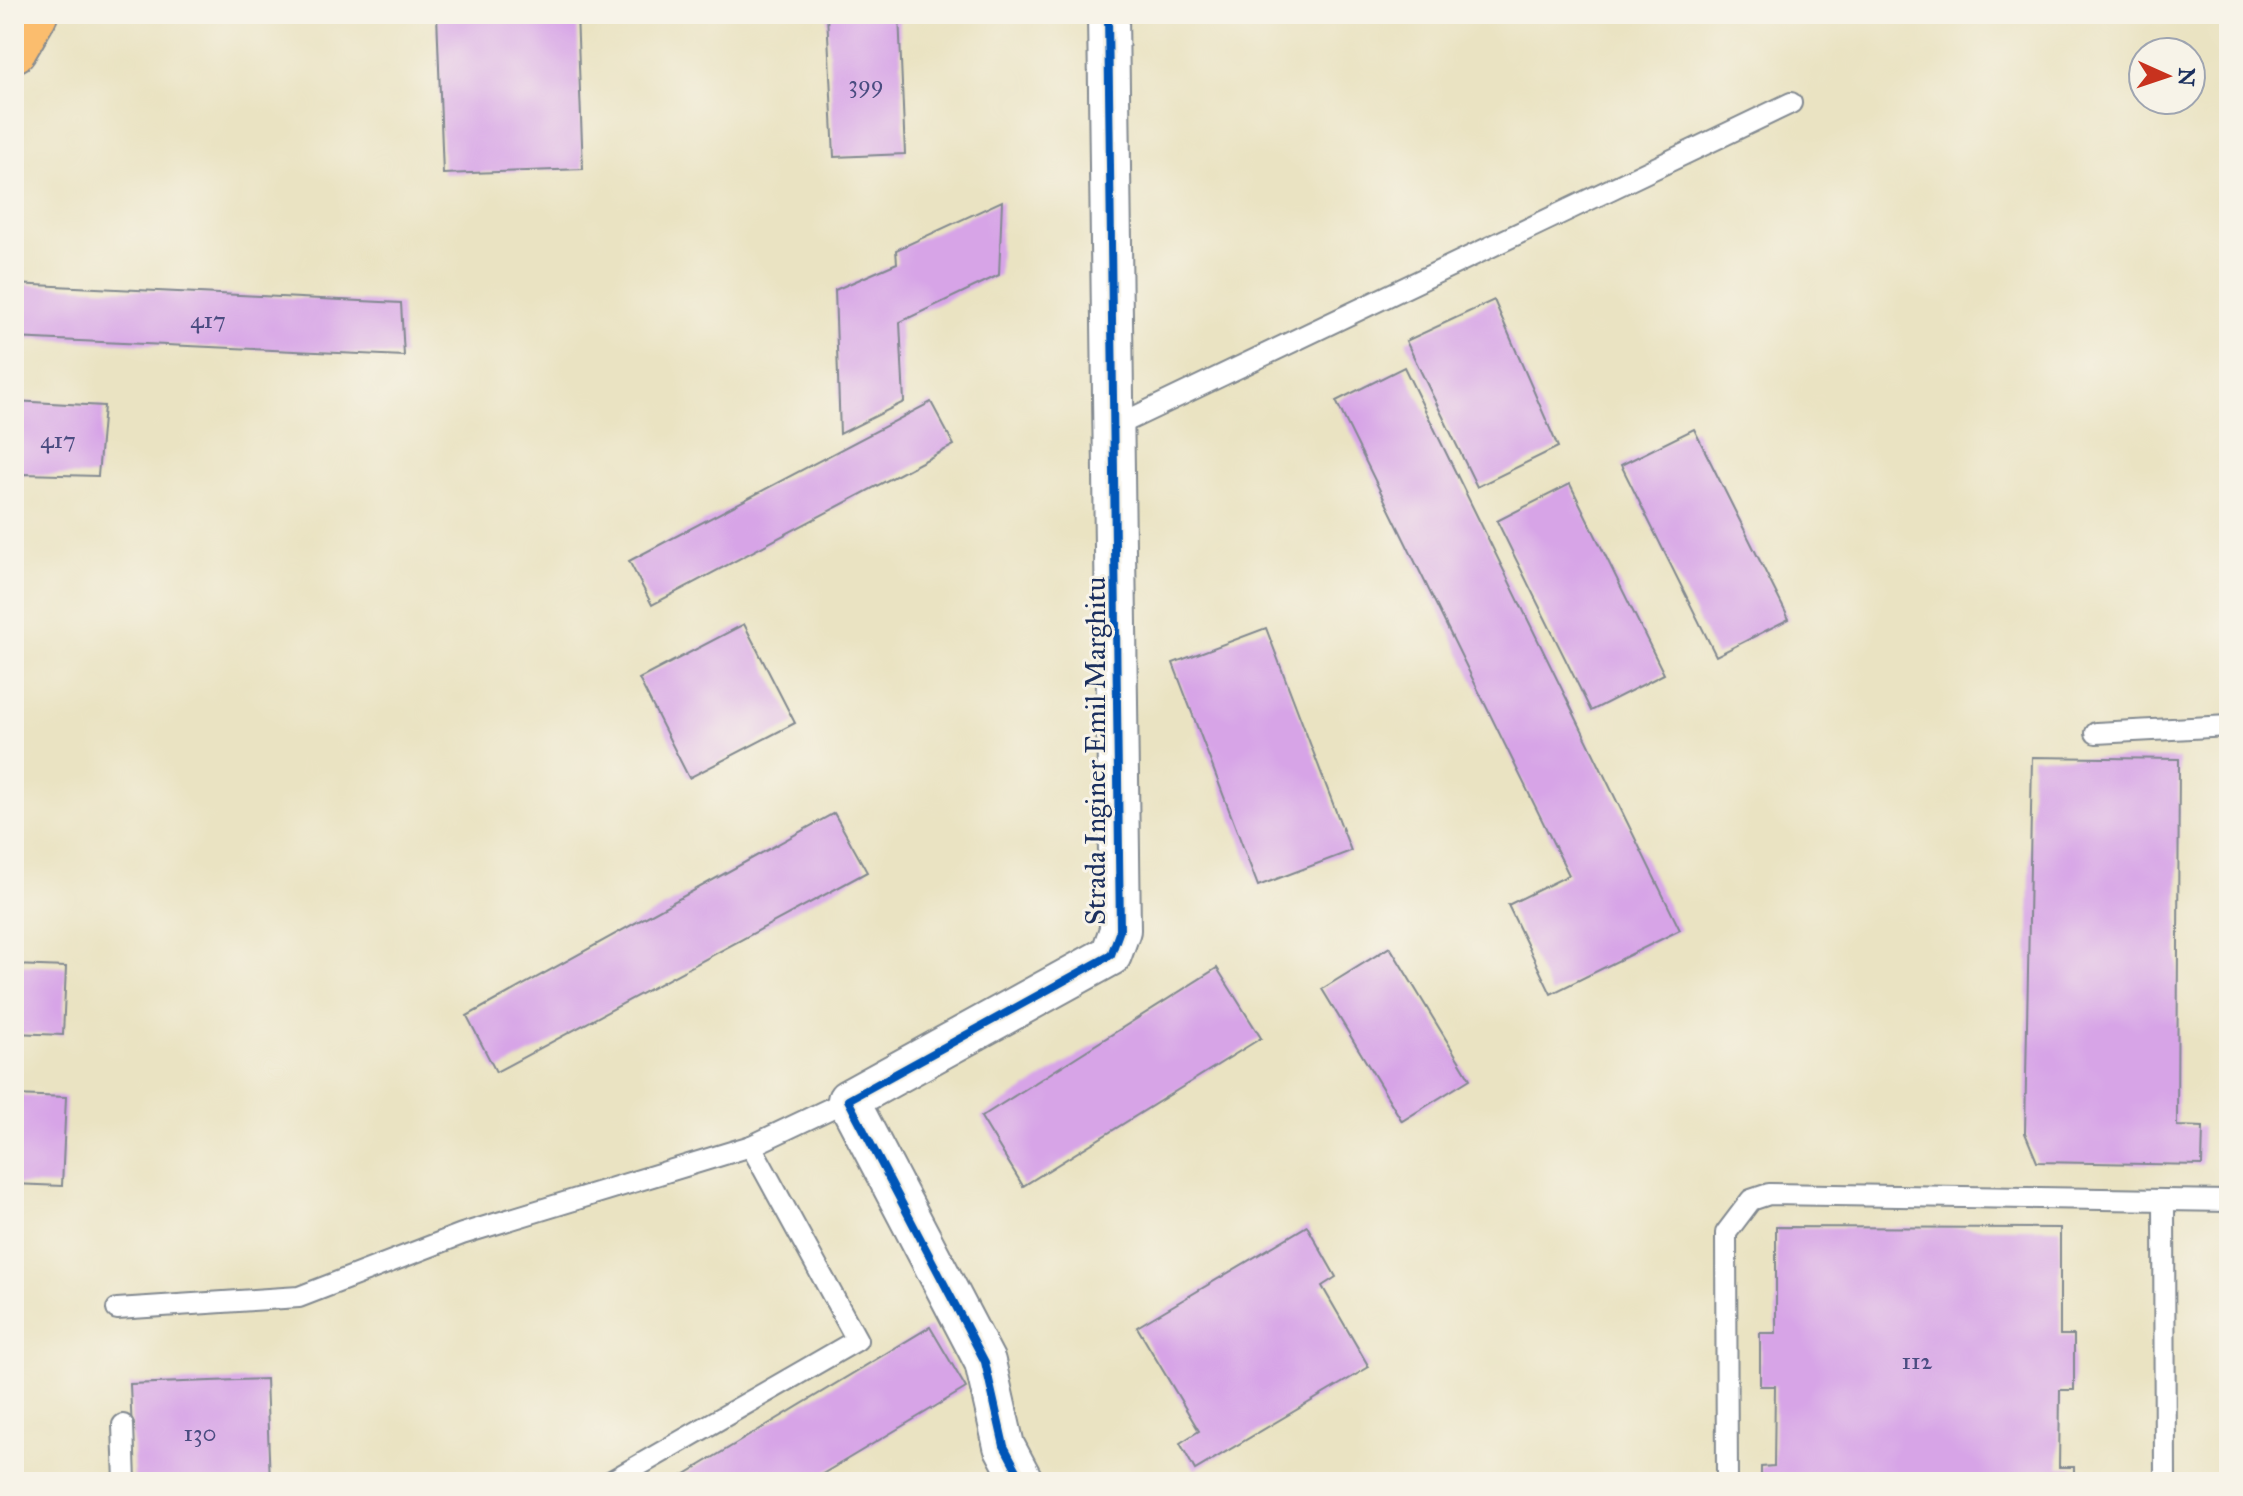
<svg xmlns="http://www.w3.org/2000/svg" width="2243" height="1496" viewBox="0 0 2243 1496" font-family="'IM FELL Great Primer',serif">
<rect width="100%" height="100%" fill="#f7f3e8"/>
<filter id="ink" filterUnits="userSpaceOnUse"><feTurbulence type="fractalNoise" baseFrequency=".0125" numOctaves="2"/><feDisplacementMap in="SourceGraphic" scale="16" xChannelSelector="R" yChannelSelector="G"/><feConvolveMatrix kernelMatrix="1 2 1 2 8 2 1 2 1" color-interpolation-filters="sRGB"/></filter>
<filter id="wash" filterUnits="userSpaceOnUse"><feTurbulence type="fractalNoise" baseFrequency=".006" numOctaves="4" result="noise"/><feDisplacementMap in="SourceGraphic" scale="32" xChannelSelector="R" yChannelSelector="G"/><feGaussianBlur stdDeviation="1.8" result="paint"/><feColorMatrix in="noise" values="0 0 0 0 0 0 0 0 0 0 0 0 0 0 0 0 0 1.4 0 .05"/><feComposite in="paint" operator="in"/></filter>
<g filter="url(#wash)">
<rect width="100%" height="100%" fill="#eae3c2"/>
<g id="blocks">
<g fill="#d7a4e7">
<polygon points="437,14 577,14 583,169 443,174"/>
<polygon points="827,14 899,14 905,154 834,157"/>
<polygon points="1002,201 999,275 900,322 904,402 840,434 835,290 897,263 896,250"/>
<polygon points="14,284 401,303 404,356 14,338"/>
<polygon points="1494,300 1558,447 1477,487 1406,341"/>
<polygon points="1404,367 1680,930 1551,994 1508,905 1569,875 1336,401"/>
<polygon points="14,401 104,406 98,476 23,474 14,501"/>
<polygon points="931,402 954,445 652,605 629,561"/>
<polygon points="1694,429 1789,619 1716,656 1621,465"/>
<polygon points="1570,484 1664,674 1591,711 1497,521"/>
<polygon points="744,624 795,723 689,778 639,679"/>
<polygon points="1266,628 1351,851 1258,886 1173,663"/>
<polygon points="2032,757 2179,759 2177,1126 2203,1127 2202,1165 2037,1162 2025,1133"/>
<polygon points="834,813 867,872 496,1072 467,1016"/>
<polygon points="1390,947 1470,1079 1402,1121 1322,989"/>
<polygon points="14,965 66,967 63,1035 14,1033"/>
<polygon points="1217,968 1261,1038 1023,1186 981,1117"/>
<polygon points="14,1095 66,1097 62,1186 14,1184"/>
<polygon points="1307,1226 1336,1277 1322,1286 1369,1367 1195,1470 1180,1443 1199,1431 1137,1327"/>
<polygon points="1776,1227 2060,1228 2060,1335 2074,1335 2074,1390 2060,1390 2059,1467 2074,1467 2074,1482 1761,1482 1761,1467 1774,1466 1775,1386 1760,1386 1760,1333 1776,1333"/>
<polygon points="930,1327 966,1388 809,1482 672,1482"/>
<polygon points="266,1379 270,1482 134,1482 130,1384"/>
</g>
</g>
</g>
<g filter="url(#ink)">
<use href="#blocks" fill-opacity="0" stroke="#828990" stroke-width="2"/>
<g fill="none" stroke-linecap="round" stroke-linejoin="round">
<g stroke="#828990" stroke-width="24">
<g id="lane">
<polyline points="1116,426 1791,103"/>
<polyline points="2096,733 2229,726"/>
<polyline points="2164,1200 2165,1482"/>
<polyline points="117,1309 299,1297 462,1234 751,1146 848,1100"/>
<polyline points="123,1425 125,1482"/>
<polyline points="610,1482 857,1340 751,1146"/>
<polyline points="1727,1482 1726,1233 1751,1200 1769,1194 2229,1201"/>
</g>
</g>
<g stroke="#828990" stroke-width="44">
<polyline id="street" points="1023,1482 1004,1446 985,1362 848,1100 1111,955 1120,930 1108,14"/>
</g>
<g stroke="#828990" stroke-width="48">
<polyline id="primary" points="14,50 35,14"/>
</g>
<use href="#lane" stroke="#fff" stroke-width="20"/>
<use href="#street" stroke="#fff" stroke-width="40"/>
<use href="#primary" stroke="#fbbd6e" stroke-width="44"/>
<g stroke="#f7f3e8" stroke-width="13">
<polyline id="cycleway" points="1023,1482 1004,1446 985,1362 848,1100 1111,955 1120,930 1108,14"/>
</g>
<use href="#cycleway" stroke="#0057b8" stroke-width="8"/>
</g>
</g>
<g text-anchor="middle" stroke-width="6" stroke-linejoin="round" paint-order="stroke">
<g font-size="24" fill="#4a4c80">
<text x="866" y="92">399</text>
<text x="208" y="328">417</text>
<text x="58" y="448">417</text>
<text x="1917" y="1369">112</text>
<text x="200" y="1441">130</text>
</g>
<g font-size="28" fill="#1b2f5e" stroke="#f7f3e8">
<text transform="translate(1095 751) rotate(-90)" y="10">Strada Inginer Emil Marghitu</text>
</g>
</g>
<rect width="2243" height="1496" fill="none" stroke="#f7f3e8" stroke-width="48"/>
<g transform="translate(2167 76) rotate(93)"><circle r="38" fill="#f7f3e8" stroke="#9fa5b1" stroke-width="2"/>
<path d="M0-6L14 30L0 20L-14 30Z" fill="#c8321e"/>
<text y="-12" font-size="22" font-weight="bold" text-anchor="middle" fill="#1b2f5e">N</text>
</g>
</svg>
